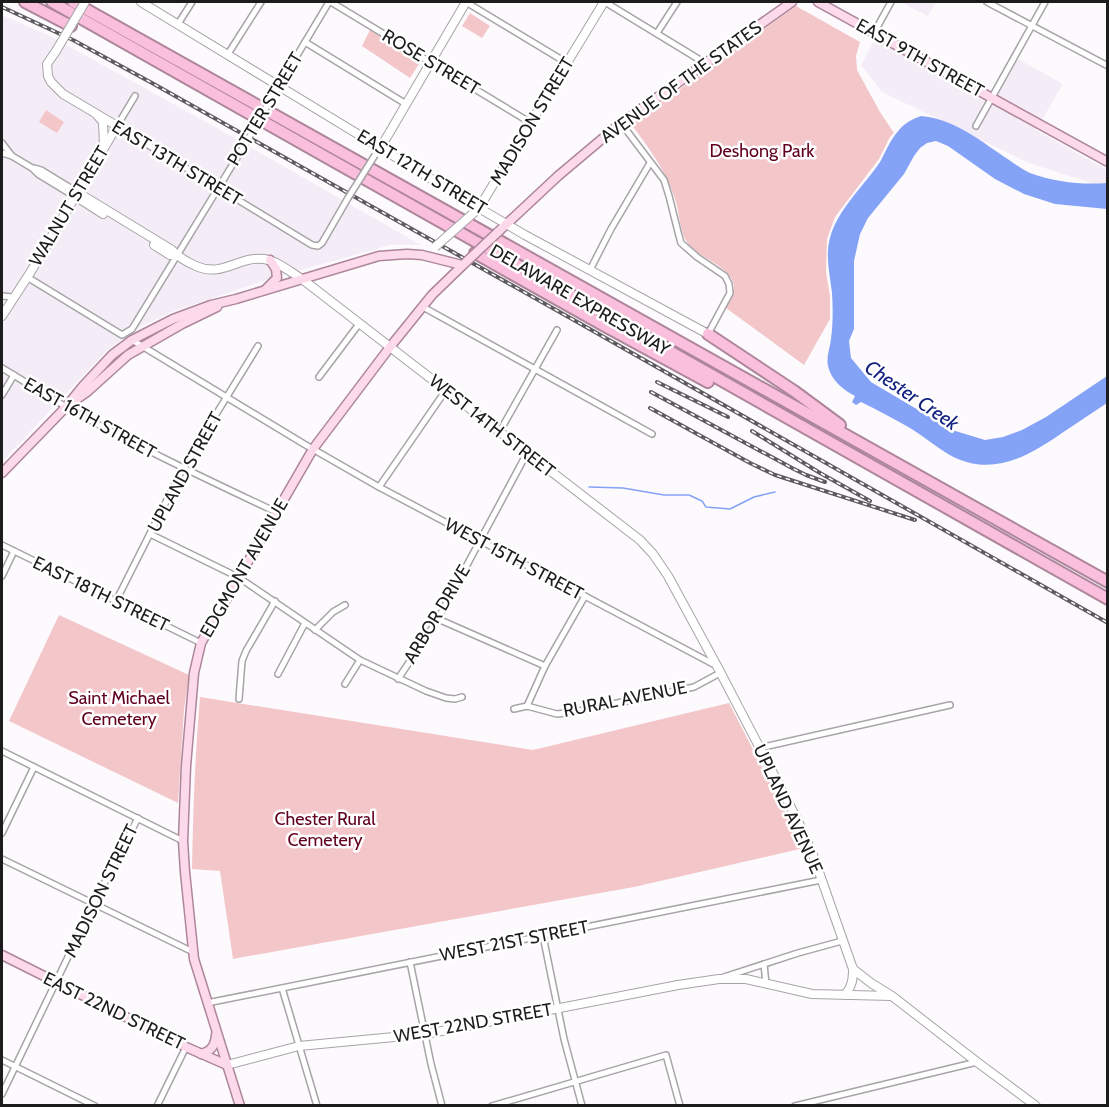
<svg xmlns="http://www.w3.org/2000/svg" width="1109" height="1107" viewBox="0 0 1109 1107" font-family="Cabin,sans-serif">
<rect width="100%" height="100%" fill="#fdfafe"/>
<g fill="#f4ecf6">
<polygon points="900,2 936,2 928,16"/>
<polygon points="2,15 52,37 210,124 421,245 390,245 266,280 169,313 138,328 107,350 2,462"/>
<polygon points="875,39 991,105 1018,59 1063,84 1036,130 1107,170 1107,185 1106,188 1029,163 882,92 861,65"/>
</g>
<g fill="#f3c7ca">
<path d="M796,6l64,36 -4,14 1,14 23,42 14,21 -4,4 -11,22 -44,58 -8,22 -1,33 4,24v23l-26,46 -78,-57c4,-9 10,-16 7,-26 -6,-17 -35,-25 -45,-38 -9,-13 -8,-31 -13,-45 -9,-28 -26,-51 -44,-75z"/>
<polygon points="470,13 490,26 482,38 462,26"/>
<polygon points="370,30 421,61 410,78 362,46"/>
<polygon points="46,110 64,122 57,133 39,122"/>
<polygon points="59,615 189,675 184,710 178,803 9,721"/>
<path d="M200,697l333,53 196,-47 75,145 -170,39 -401,72 -13,-88 -28,-2c1,-58 3,-115 8,-172z"/>
</g>
<path fill="#85a3f6" d="M921,116c32,3 56,22 82,40 8,5 18,13 27,17 24,9 53,12 77,10v26l-52,-5 -31,-10 -29,-15 -47,-33 -12,-5 -9,2 -7,5 -6,8 -10,18 -36,44 -8,16 -6,27v68l-5,12 2,17 20,24 81,48 33,10 18,-3 19,-7 24,-13 61,-41v27c-15,10 -30,20 -45,30 -36,25 -72,45 -114,21 -13,-8 -25,-18 -38,-26 -16,-9 -32,-18 -49,-26l-5,3 -4,-3 3,-6c-12,-6 -24,-16 -27,-30 -2,-9 2,-18 3,-27 2,-15 2,-31 1,-46 -2,-18 -7,-37 -2,-55 7,-28 34,-52 50,-76 6,-11 10,-22 19,-32 6,-7 13,-11 22,-14z"/>
<g fill="none" stroke-linecap="round" stroke-linejoin="round">
<polyline stroke="#85a3f6" stroke-width="1.5" points="589,487 623,488 664,495 689,495 702,501 706,507 730,509 754,497 775,492"/>
<g stroke="#a7a4a7" stroke-width="8">
<g id="street">
<polyline points="331,2 531,123"/>
<polyline points="466,2 567,63"/>
<polyline points="605,2 705,63"/>
<polyline points="987,2 1108,66"/>
<polyline points="178,24 192,2"/>
<polyline points="657,33 677,2"/>
<polyline points="874,33 891,2"/>
<polyline points="305,42 406,104"/>
<polyline points="228,54 261,2"/>
<polyline points="274,94 329,2"/>
<polyline points="135,96 117,126 312,245 318,246 322,243 348,198"/>
<polyline points="621,123 664,180 669,196 678,232 681,243 697,257 725,276 729,284 730,293 708,334"/>
<polyline points="976,126 1045,2"/>
<polyline points="2,143 12,156"/>
<polyline points="2,153 12,156 32,168 38,174 74,196"/>
<polyline points="34,168 41,170 77,192"/>
<polyline points="590,270 611,229 650,163"/>
<polyline points="27,277 122,335 132,329 247,141"/>
<polyline points="2,296 13,297"/>
<polyline points="423,307 652,434"/>
<polyline points="132,340 304,444 379,487 715,665"/>
<path d="M2,368c22,13 43,27 66,40 68,38 138,71 208,104"/>
<polyline points="319,377 359,324"/>
<polyline points="2,395 14,375"/>
<polyline points="500,431 557,330"/>
<polyline points="379,487 446,390"/>
<polyline points="150,534 238,577 360,660 426,691 446,698 455,699 462,697"/>
<polyline points="2,545 201,643"/>
<polyline points="2,576 14,551"/>
<polyline points="116,601 183,468 258,346"/>
<polyline points="438,619 545,666"/>
<polyline points="315,630 333,612 345,605"/>
<polyline points="278,674 305,623"/>
<polyline points="398,679 438,619 527,453"/>
<polyline points="345,684 360,660"/>
<polyline points="239,699 242,661 246,651 275,601"/>
<polyline points="527,706 545,666 585,596"/>
<polyline points="514,709 527,706 557,714 574,712 694,687 720,673"/>
<polyline points="759,748 950,705"/>
<polyline points="2,751 183,841"/>
<polyline points="2,833 34,767"/>
<polyline points="2,859 193,952"/>
<polyline points="543,936 564,1039 582,1106"/>
<polyline points="410,962 431,1064 442,1106"/>
<polyline points="764,964 766,984"/>
<polyline points="724,977 798,953 842,941"/>
<polyline points="282,988 317,1106"/>
<polyline points="207,1003 821,880"/>
<polyline points="2,1060 95,1106"/>
<polyline points="2,1094 94,903 138,818"/>
<polyline points="157,1106 186,1047"/>
<polyline points="492,1106 666,1055 680,1106"/>
<polyline points="795,1106 977,1062"/>
</g>
</g>
<g stroke="#a7a4a7" stroke-width="10">
<g id="secondary">
<polyline points="141,2 479,208 525,235 708,334"/>
<polyline points="97,115 103,122 104,146"/>
<polyline points="381,147 466,2"/>
<path d="M77,192l95,58c6,7 15,12 24,16 27,12 42,-10 68,-7 14,2 26,13 38,20l338,261 13,14 15,22 49,90 81,155 15,34 40,114 18,14 21,13 85,66 59,44"/>
<polyline points="75,196 103,214"/>
<polyline points="469,217 479,208 604,2"/>
<polyline points="154,245 170,255 177,254"/>
<polyline points="2,316 30,273 117,126 63,94 51,82 48,76 47,64 56,51"/>
<path d="M845,995c7,-9 8,-15 8,-26"/>
<polyline points="227,1065 299,1046 426,1034 678,985 719,979 746,979 812,994 891,996"/>
</g>
</g>
<g stroke="#ad869a" stroke-width="11">
<g id="primary">
<polyline points="818,2 1108,162"/>
<polyline points="498,232 558,176 621,123 792,2"/>
<polyline points="266,289 277,278 276,269 270,260"/>
<polyline points="74,401 87,392 128,355 182,324 217,307"/>
<polyline points="2,473 66,407 83,386 112,355 132,340 173,319 211,305 236,299 379,256 407,254 422,255 462,265"/>
<polyline points="2,955 186,1047 227,1065"/>
<path d="M201,1054c11,-3 14,-9 15,-19"/>
<polyline points="240,1106 194,959 185,872 183,841 186,766 194,673 201,643 313,449 390,347 432,295 465,263"/>
</g>
</g>
<g stroke="#ad869a" stroke-width="14">
<g id="highway">
<polyline points="25,2 71,26"/>
<polyline points="52,2 1108,599"/>
<polyline points="73,2 1108,582"/>
<polyline points="475,253 601,324 708,382"/>
<polyline points="708,334 794,391 840,425"/>
</g>
</g>
<use href="#street" stroke="#fff" stroke-width="5"/>
<use href="#secondary" stroke="#fff" stroke-width="8"/>
<use href="#primary" stroke="#fcd9eb" stroke-width="8"/>
<use href="#highway" stroke="#fabfdd" stroke-width="10"/>
<g stroke="#5d5b5d" stroke-width="4">
<g id="rail">
<polyline points="2,7 73,40 152,83 572,319 1108,623"/>
<polyline points="657,382 728,417"/>
<polyline points="651,392 792,468 806,475 825,482"/>
<polyline points="650,408 750,463 775,475 915,520"/>
<polyline points="752,431 820,473 870,501"/>
</g>
</g>
<use href="#rail" stroke="#fff" stroke-width="1.5" stroke-dasharray="4.5" stroke-linecap="butt"/>
<g stroke="#a7a4a7" stroke-width="8" stroke-linecap="butt">
<g id="street-bridge">
<polyline points="247,141 274,94"/>
<polyline points="348,198 375,155"/>
</g>
</g>
<g stroke="#a7a4a7" stroke-width="10" stroke-linecap="butt">
<g id="secondary-bridge">
<polyline points="56,51 85,2"/>
<polyline points="435,247 469,217"/>
</g>
</g>
<g stroke="#ad869a" stroke-width="11" stroke-linecap="butt">
<polyline id="primary-bridge" points="465,263 498,232"/>
</g>
<use href="#street-bridge" stroke="#fff" stroke-width="5"/>
<use href="#secondary-bridge" stroke="#fff" stroke-width="8"/>
<use href="#primary-bridge" stroke="#fcd9eb" stroke-width="8"/>
</g>
<g text-anchor="middle" stroke-width="5" stroke-linejoin="round" paint-order="stroke">
<g font-size="18" fill="#1d1c1d" stroke="#fff">
<text transform="translate(920 58) rotate(29)" y="6">EAST 9TH STREET</text>
<text transform="translate(431 62) rotate(31)" y="6">ROSE STREET</text>
<text transform="translate(681 82) rotate(-36)" y="6">AVENUE OF THE STATES</text>
<text transform="translate(265 109) rotate(-59)" y="6">POTTER STREET</text>
<text transform="translate(532 121) rotate(-59)" y="6">MADISON STREET</text>
<text transform="translate(177 163) rotate(31)" y="6">EAST 13TH STREET</text>
<text transform="translate(422 172) rotate(31)" y="6">EAST 12TH STREET</text>
<text transform="translate(69 206) rotate(-59)" y="6">WALNUT STREET</text>
<text transform="translate(580 300) rotate(30)" y="6">DELAWARE EXPRESSWAY</text>
<text transform="translate(90 418) rotate(29)" y="6">EAST 16TH STREET</text>
<text transform="translate(492 426) rotate(38)" y="6">WEST 14TH STREET</text>
<text transform="translate(185 472) rotate(-61)" y="6">UPLAND STREET</text>
<text transform="translate(514 559) rotate(28)" y="6">WEST 15TH STREET</text>
<text transform="translate(244 568) rotate(-60)" y="6">EDGMONT AVENUE</text>
<text transform="translate(101 594) rotate(26)" y="6">EAST 18TH STREET</text>
<text transform="translate(437 614) rotate(-59)" y="6">ARBOR DRIVE</text>
<text transform="translate(625 699) rotate(-11)" y="6">RURAL AVENUE</text>
<text transform="translate(788 809) rotate(65)" y="6">UPLAND AVENUE</text>
<text transform="translate(101 891) rotate(-64)" y="6">MADISON STREET</text>
<text transform="translate(514 941) rotate(-11)" y="6">WEST 21ST STREET</text>
<text transform="translate(114 1011) rotate(26)" y="6">EAST 22ND STREET</text>
<text transform="translate(473 1023) rotate(-10)" y="6">WEST 22ND STREET</text>
</g>
<g font-size="18" fill="#60001e" stroke="#fff">
<text x="762" y="157">Deshong Park</text>
<text x="119" y="704">Saint Michael<tspan x="119" dy="21">Cemetery</tspan></text>
<text x="325" y="825">Chester Rural<tspan x="325" dy="21">Cemetery</tspan></text>
</g>
<g font-size="20" font-style="italic" fill="#132280" stroke="#fff">
<text transform="translate(912 395) rotate(34)" y="7">Chester Creek</text>
</g>
</g>
<rect width="1109" height="1107" fill="none" stroke="#1d1c1d" stroke-width="6"/>
</svg>
